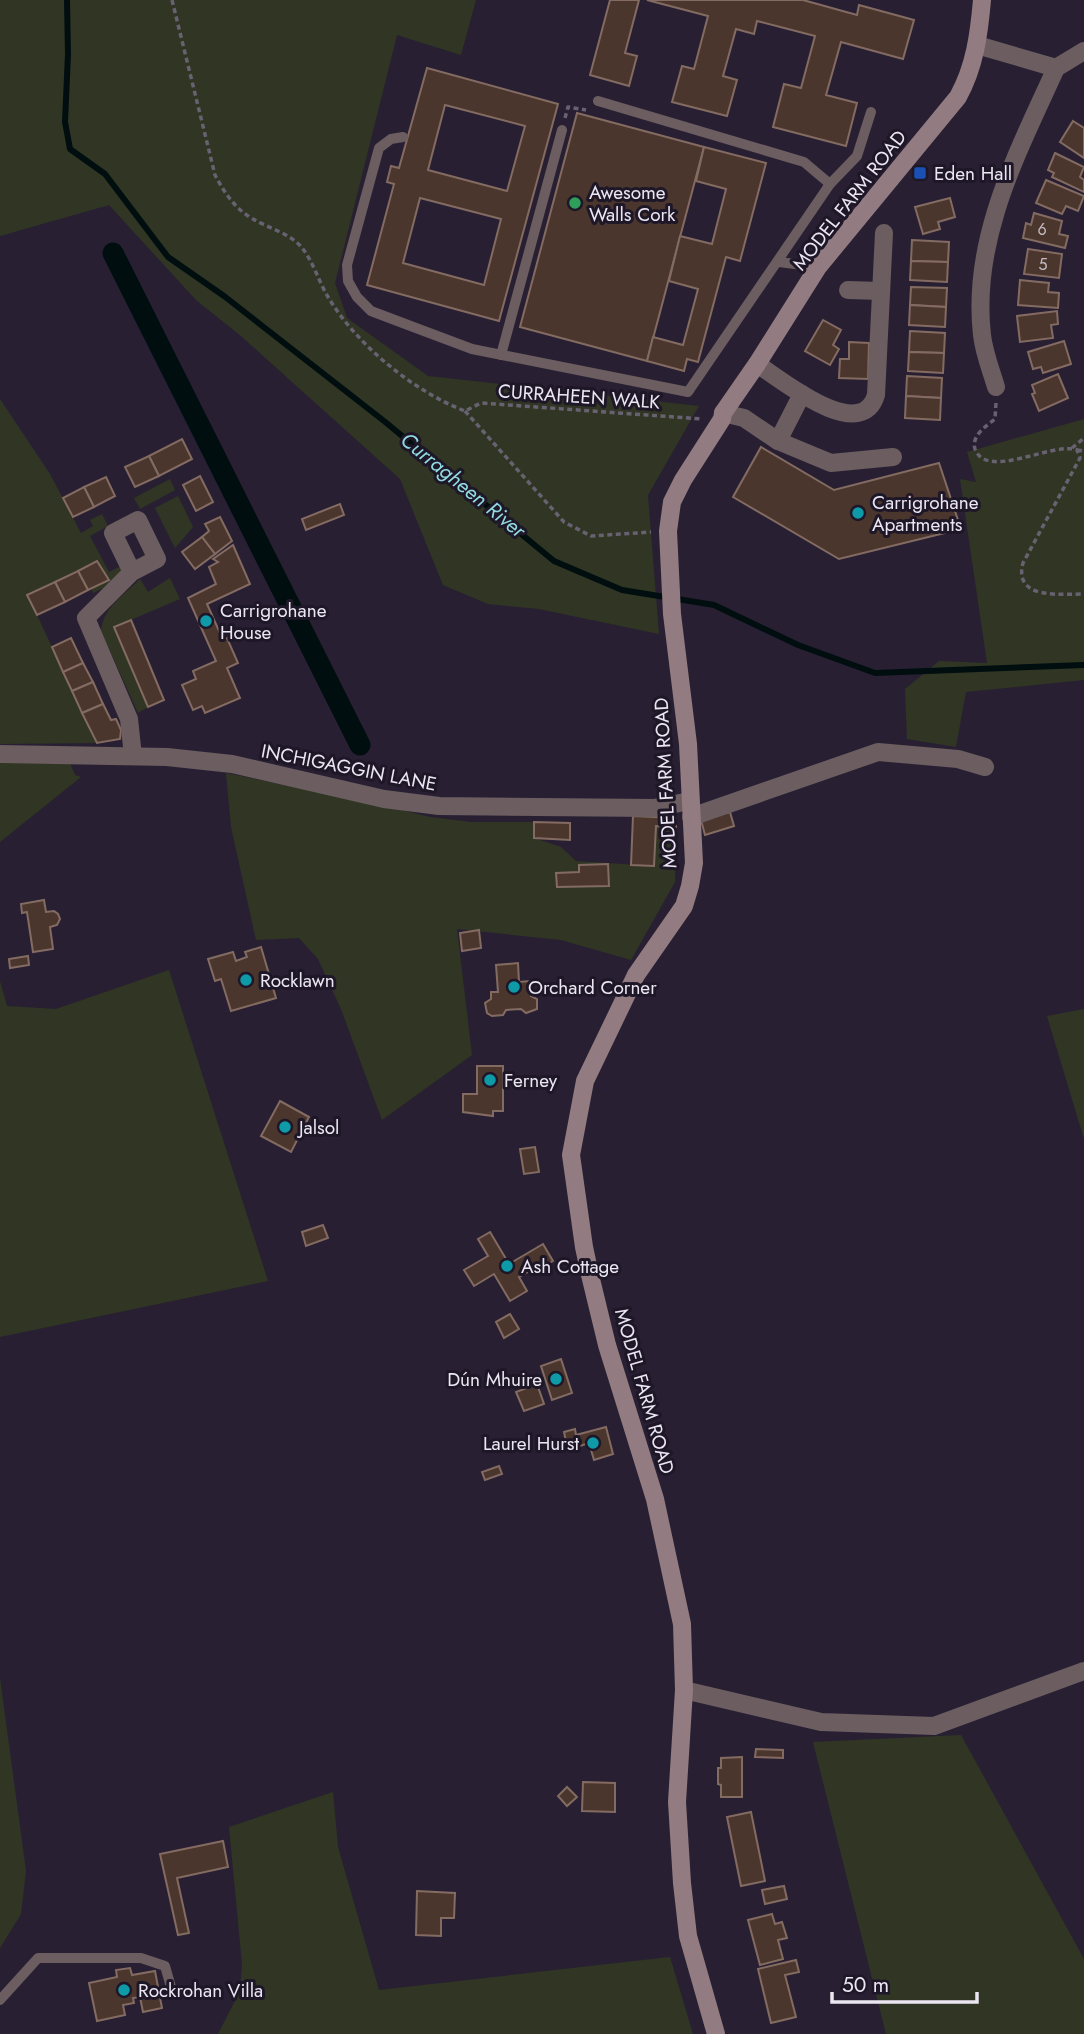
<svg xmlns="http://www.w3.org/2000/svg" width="1084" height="2034" viewBox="0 0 1084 2034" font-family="Jost,sans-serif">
<rect width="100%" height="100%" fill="#282032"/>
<g fill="#303623">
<polygon points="0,0 476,0 461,55 397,35 335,283 347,318 428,376 699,406 648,495 659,634 539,609 488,604 443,585 400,479 241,336 196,300 109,205 0,236"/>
<polygon points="0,399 50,474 81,533 93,526 90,520 102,514 108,526 90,536 109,572 121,566 122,571 112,584 93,593 91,588 97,561 28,596 97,743 0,744"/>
<polygon points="1084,419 1084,680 966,692 956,747 907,739 905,689 939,661 987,663 960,479 976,482 967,452"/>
<polygon points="170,479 175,490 140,509 134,498"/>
<polygon points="178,496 193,527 175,548 155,508"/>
<path d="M170,578l10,21 -66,28 34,80 -10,6 -37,-82c2,-23 23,-36 39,-52l8,13z"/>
<polygon points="0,761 69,761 75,775 81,777 0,842"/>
<polygon points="226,773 369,802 430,817 471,822 534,822 534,838 561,847 576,861 654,866 656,826 676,827 675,882 631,960 561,940 457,929 472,1055 382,1120 341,1009 318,959 299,938 256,940 231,827"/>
<polygon points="169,970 268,1281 0,1337 0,981 7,1006 56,1009"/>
<polygon points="1084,1009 1084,1139 1047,1016"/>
<polygon points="0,1678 26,1871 21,1914 0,1948"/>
<polygon points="961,1735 1084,1959 1084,2034 886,2034 813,1742"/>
<polygon points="333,1792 338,1847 379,1990 670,1957 693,2034 218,2034 240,1991 242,1964 229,1827"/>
</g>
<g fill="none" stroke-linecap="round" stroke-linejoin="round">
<polyline stroke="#000e10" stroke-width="6" points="67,0 68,54 65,122 70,149 105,174 168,257 224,296 384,421 554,561 622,590 714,605 798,645 875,673 1084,665"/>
<polyline stroke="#000e10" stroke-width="21" points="113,253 360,745"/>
</g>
<g fill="#4b362e" stroke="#836b62" stroke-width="2" fill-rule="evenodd">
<polygon points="610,0 639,0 625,53 637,56 629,86 590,75"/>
<polygon points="647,0 803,0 857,15 859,5 914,20 903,59 841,42 826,95 857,103 846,146 773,127 784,84 801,88 815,36 757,21 754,34 736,29 723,76 737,80 727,116 672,102 682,66 694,69 708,16"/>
<path d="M427,68l131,36 -59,217 -132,-36 27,-101 -7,-2 4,-16 8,2zM445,105l80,21 -18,65 -79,-21zM420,198l81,21 -17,66 -81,-22z"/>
<polygon points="577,113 704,147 647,361 520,327"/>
<polygon points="1073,121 1084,128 1084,158 1060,142"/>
<polygon points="704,147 766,163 740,261 726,257 698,362 687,359 684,371 647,361 653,337 683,345 698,289 669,281 680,236 712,244 726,189 696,181"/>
<polygon points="1055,153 1084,167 1080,177 1084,180 1084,192 1052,177 1054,173 1048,170"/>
<polygon points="1046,180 1084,196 1078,211 1066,206 1062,214 1036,203"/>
<polygon points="950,198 955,217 938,222 940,229 923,234 915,207"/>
<polygon points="1034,213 1062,221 1059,234 1068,236 1065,248 1023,238 1026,223 1031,225"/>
<polygon points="912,240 949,242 948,262 911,261"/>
<polygon points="1028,249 1062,254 1059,278 1024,274"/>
<polygon points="911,261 948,262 947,282 910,280"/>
<polygon points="1020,280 1049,283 1048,292 1059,293 1058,308 1018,305"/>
<polygon points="911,287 947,288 946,307 910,305"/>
<polygon points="910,305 946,307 945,327 909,325"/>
<polygon points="1057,311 1058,324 1051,325 1053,338 1020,342 1017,316"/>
<polygon points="823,320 841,330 833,345 839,349 830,365 805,351"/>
<polygon points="910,331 945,333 944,353 909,352"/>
<polygon points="1064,341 1071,364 1043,373 1041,367 1033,369 1028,352"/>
<polygon points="849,342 869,343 868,379 839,378 840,359 849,359"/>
<polygon points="909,352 944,353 943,373 908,371"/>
<polygon points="1058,374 1068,398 1039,411 1032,394 1035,393 1032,385"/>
<polygon points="907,376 942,378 941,398 906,396"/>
<polygon points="906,396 941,398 940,420 905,418"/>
<polygon points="182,439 192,459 159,476 149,456"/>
<polygon points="761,447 834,490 939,463 961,529 839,559 733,497"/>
<polygon points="149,456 159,476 135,487 125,467"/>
<polygon points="200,476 213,502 196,511 183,485"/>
<polygon points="106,477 115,496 94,507 84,487"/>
<polygon points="84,487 94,507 73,517 63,498"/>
<polygon points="340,504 344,515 306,530 302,519"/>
<polygon points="220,517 232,541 215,554 202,537 209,531 205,524"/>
<polygon points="202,537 215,554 195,569 182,552"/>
<polygon points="233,545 250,584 207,604 223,640 227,638 238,663 227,668 240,698 205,713 202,706 193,710 182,685 196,679 193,671 216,661 188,598 216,584 209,567 218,562 213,559"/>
<polygon points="97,561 109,580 88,590 78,571"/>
<polygon points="78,571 88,590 65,602 55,582"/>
<polygon points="55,582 65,602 37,615 27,595"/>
<polygon points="131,620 164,700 148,707 114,627"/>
<polygon points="71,638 83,663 63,672 52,647"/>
<polygon points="83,663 93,682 72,691 63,672"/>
<polygon points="93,682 103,704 82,713 72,691"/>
<polygon points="103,704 111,720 116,719 121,730 120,739 97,743 82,713"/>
<polygon points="730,812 734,826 705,835 701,820"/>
<polygon points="633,816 676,818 676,827 656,826 654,866 631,865"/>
<polygon points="534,822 570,823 570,840 534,838"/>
<polygon points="608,864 609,886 557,887 556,873 579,872 579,865"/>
<polygon points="44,900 46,912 54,911 58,914 60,919 57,925 50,927 53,949 33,952 27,912 22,913 21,904"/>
<polygon points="479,930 481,948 462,951 460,933"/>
<polygon points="261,947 276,998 231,1011 221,979 215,981 208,959 233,952 236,961 247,957 245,952"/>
<polygon points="28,956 29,965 10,968 9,959"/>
<polygon points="518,963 519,982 530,981 531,996 537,999 537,1009 526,1013 521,1009 506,1010 503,1015 492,1016 487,1013 485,1003 491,999 491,992 498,992 496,965"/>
<polygon points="477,1066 503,1066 503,1111 493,1111 493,1116 463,1112 463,1094 477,1094"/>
<polygon points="280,1101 309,1117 291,1152 261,1136"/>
<polygon points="535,1147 539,1172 524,1174 520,1149"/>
<polygon points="323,1225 328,1238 306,1246 302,1232"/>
<polygon points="490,1232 509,1264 543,1244 553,1261 535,1272 533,1269 519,1277 527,1291 510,1301 494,1274 474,1286 464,1270 488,1256 478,1239"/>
<polygon points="510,1314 519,1329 504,1338 496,1322"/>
<polygon points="561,1359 572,1393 552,1400 541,1366"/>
<polygon points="537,1384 544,1404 524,1411 516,1392"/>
<polygon points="606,1427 613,1454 594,1460 589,1443 577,1447 575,1439 566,1442 564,1432 575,1429 576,1435"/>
<polygon points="499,1466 502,1474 485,1480 482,1472"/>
<polygon points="756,1749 783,1750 783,1758 755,1757"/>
<polygon points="742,1757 742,1797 721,1797 721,1785 718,1784 718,1768 721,1768 721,1758"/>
<polygon points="583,1782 615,1783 615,1812 582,1811"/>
<polygon points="567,1787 577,1797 567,1806 558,1796"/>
<polygon points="751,1812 765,1881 741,1886 727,1817"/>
<polygon points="223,1841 228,1867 177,1878 189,1933 178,1935 160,1854"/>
<polygon points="784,1886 787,1899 765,1904 762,1890"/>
<polygon points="417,1891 455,1893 454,1918 441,1918 441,1936 416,1935"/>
<polygon points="772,1914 775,1924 782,1922 787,1938 778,1940 783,1959 760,1965 748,1920"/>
<polygon points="796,1960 799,1972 785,1975 796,2017 771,2023 758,1969"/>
<polygon points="130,1968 132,1975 155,1971 162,2008 143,2012 140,1997 133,1998 134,2003 123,2005 125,2015 97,2021 89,1983 117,1977 116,1970"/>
</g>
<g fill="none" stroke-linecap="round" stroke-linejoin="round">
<g stroke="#686171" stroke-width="3.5" stroke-dasharray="5 3.5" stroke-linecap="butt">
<path d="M172,0l43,175c9,17 20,34 38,44 15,9 39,15 50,30 10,13 16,33 25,48 29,48 85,94 137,114l16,-8 221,16"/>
<polyline points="565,118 568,107 586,110"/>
<path d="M996,403l-1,16c-9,7 -24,17 -20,30 12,32 78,-8 102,1l3,8 -57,105c-10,37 38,31 61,31"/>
<polyline points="465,411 564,522 591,536 651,532"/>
<polyline points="1072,448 1084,438"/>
<polyline points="1077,450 1084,451"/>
</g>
<g stroke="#6b5d60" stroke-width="10">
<polyline points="598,101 804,162 830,184 857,156 871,112"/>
<polyline points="403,137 391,139 379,148 347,265 348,281 357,297 371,311 408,325 472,349 688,392 830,184"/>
<polyline points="779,262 818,267"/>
<polyline points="501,355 562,130"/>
<polyline points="0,2000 38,1958 141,1958 165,1966 171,1987"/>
</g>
<g stroke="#6b5d60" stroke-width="18">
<polyline points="977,45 1056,68 1084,51"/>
<polyline points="848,290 881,291"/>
<path d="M757,364c23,15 104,81 119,31l8,-162"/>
<path d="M996,387c-5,-17 -12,-34 -14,-52 -11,-96 36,-183 74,-267"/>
<polyline points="723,413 744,418 778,441 831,463 893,457"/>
<polyline points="778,441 802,394"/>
<polyline points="132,572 113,533 138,520 157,559 132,572 86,618 129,719 133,756"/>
<polyline points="691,817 878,752 958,759 985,767"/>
<polyline points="684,1690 821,1722 934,1726 1084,1671"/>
</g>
<polyline stroke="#6b5d60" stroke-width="18" points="0,754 167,757 232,764 384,799 439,806 654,808 690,801"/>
<path stroke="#937c81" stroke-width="18" d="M716,2034l-28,-98 -6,-53 -5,-81 7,-112 -2,-66 -27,-125 -48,-154 -17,-70 -6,-28 -13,-92 14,-74 51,-106 48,-69 6,-20 4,-23 -6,-119 -16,-130 -4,-83 4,-29 11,-22 39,-61 1,-6 34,-49 61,-97 140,-170c17,-31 21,-63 24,-97"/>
</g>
<rect fill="#1a4fb4" stroke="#1e1728" stroke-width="2.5" x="913" y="166" width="14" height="14" rx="3.5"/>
<circle fill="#2e9e5b" stroke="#1e1728" stroke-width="2.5" cx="575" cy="203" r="7"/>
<g fill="#0f9aa8" stroke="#1e1728" stroke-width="2.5">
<circle cx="858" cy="513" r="7"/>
<circle cx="206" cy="621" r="7"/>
<circle cx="246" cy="980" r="7"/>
<circle cx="514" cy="987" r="7"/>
<circle cx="490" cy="1080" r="7"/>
<circle cx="285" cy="1127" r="7"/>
<circle cx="507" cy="1266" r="7"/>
<circle cx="556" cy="1379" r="7"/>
<circle cx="593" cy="1443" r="7"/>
<circle cx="124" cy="1990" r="7"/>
</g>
<g text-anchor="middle" stroke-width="6" stroke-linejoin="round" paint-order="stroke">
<g font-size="16" fill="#c3bac1">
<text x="1042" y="235">6</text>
<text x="1043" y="270">5</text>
</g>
<g font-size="19" fill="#ebe6f2" stroke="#1e1728" text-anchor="start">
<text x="934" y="180">Eden Hall</text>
<text x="589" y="199">Awesome<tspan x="589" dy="22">Walls Cork</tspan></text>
<text x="872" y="509">Carrigrohane<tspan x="872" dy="22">Apartments</tspan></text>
<text x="220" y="617">Carrigrohane<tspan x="220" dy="22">House</tspan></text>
<text x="260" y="987">Rocklawn</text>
<text x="528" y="994">Orchard Corner</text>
<text x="504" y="1087">Ferney</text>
<text x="299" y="1134">Jalsol</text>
<text x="521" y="1273">Ash Cottage</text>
<text x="542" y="1386" text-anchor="end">Dún Mhuire</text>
<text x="579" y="1450" text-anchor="end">Laurel Hurst</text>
<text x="138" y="1997">Rockrohan Villa</text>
</g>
<g font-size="19" fill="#ebe6f2" stroke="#1e1728">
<text transform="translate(849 200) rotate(-52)" y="7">MODEL FARM ROAD</text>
<text transform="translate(579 396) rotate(4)" y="7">CURRAHEEN WALK</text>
<text transform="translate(349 767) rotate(11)" y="7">INCHIGAGGIN LANE</text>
<text transform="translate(665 783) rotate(-93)" y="7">MODEL FARM ROAD</text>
<text transform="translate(645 1391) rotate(74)" y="7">MODEL FARM ROAD</text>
</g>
<g font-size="21" font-style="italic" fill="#91dae0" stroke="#1e1728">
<text transform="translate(463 485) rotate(39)" y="7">Curragheen River</text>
</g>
</g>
<path d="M832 1992v10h145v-10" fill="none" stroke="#ebe6f2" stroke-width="3.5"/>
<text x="842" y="1992" font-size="21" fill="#ebe6f2" stroke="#1e1728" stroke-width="5" paint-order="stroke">50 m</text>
</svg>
